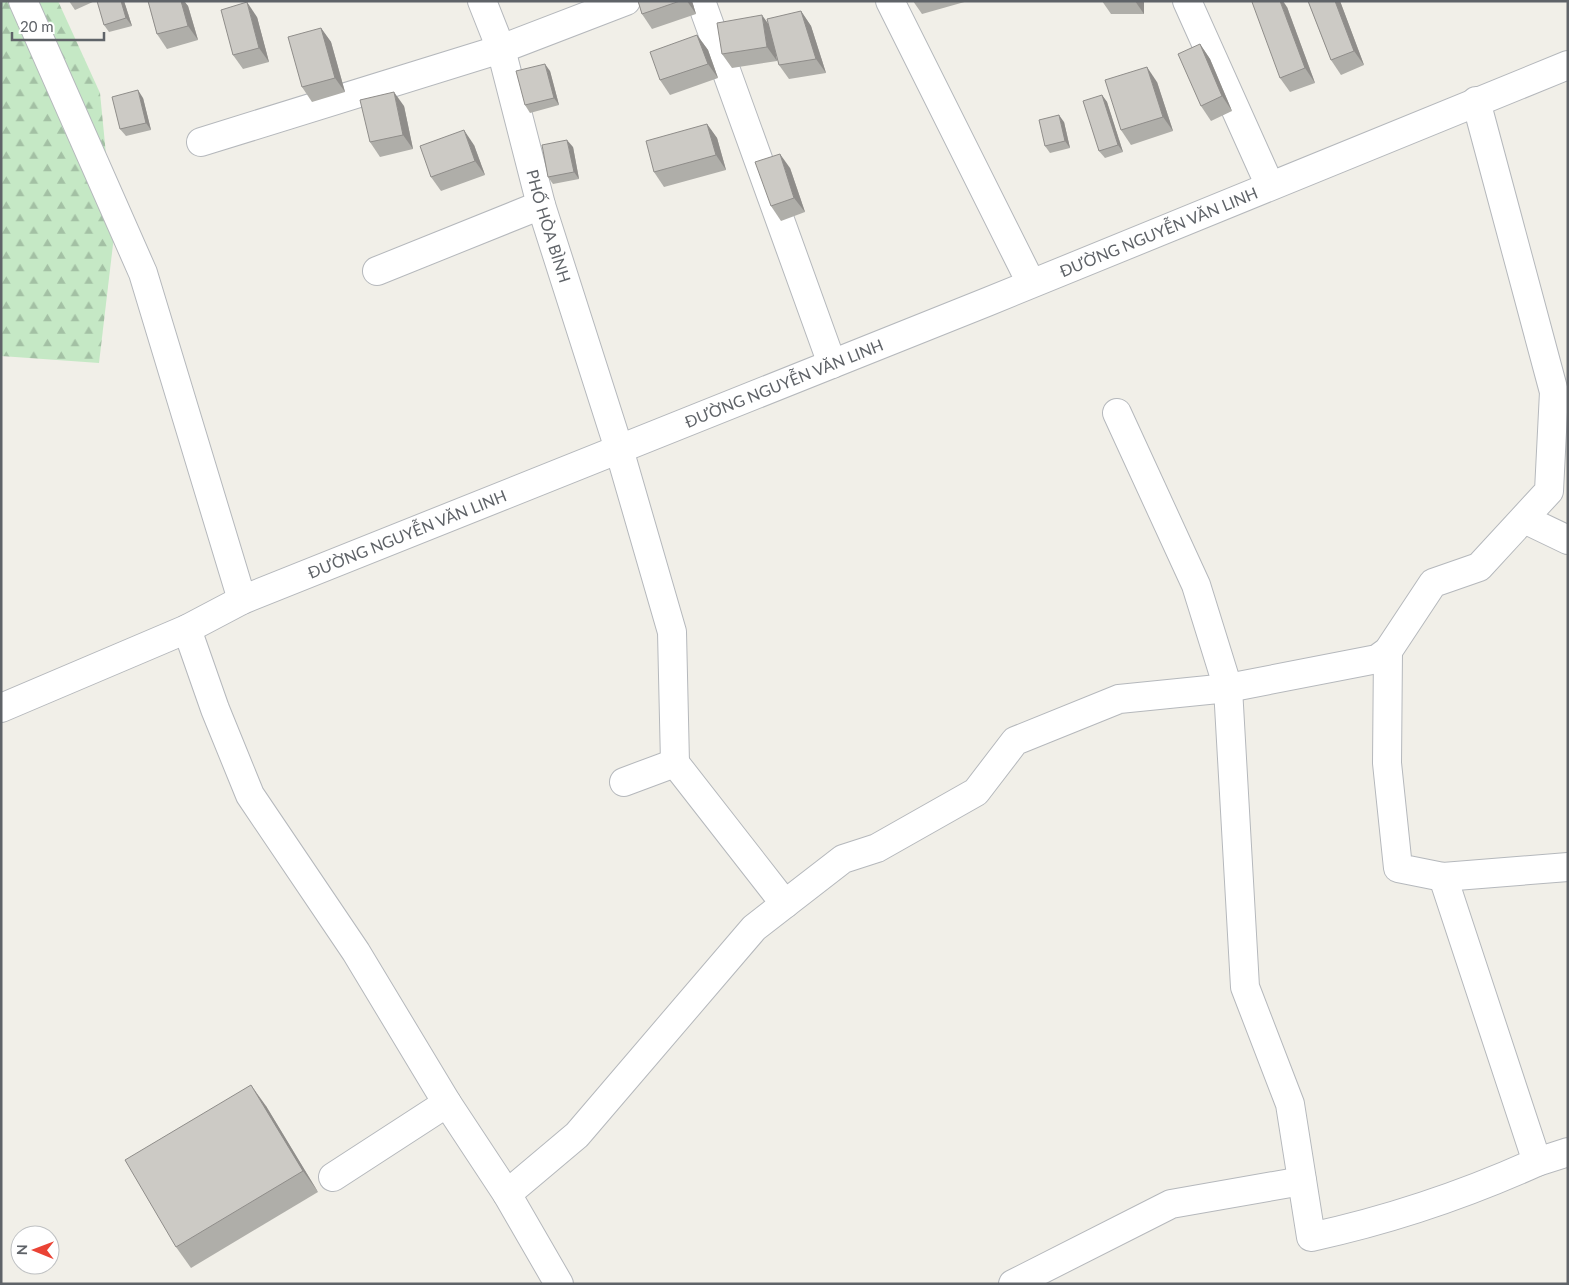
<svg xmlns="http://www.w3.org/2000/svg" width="1569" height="1285" viewBox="0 0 1569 1285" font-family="Lato,sans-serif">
<defs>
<pattern id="forest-firs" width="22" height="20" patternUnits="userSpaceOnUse" patternTransform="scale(1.25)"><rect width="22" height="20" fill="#c5e8c5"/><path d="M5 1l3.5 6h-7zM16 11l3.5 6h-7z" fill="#a3c0a4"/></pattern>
</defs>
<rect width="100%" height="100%" fill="#f1efe8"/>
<polygon fill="url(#forest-firs)" points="1,1 58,1 100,93 114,236 99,363 1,356"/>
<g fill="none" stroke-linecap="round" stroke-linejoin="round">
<g stroke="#b5b8bc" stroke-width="30">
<g id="minor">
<polyline points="23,1 143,273 242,600"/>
<path id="s1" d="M482,1l19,48 40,156 78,244 53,183 3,131"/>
<polyline points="701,1 832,364"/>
<polyline points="890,1 1031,283"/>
<polyline points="1187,1 1270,186"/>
<polyline points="201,142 501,49 626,1"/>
<polyline points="377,271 541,205"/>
<polyline points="1117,413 1196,585 1228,688 1377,659 1388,651 1433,583 1479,567 1549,491 1554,392 1476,101"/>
<polyline points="1524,519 1568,540"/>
<polyline points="187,629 215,709 250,795 356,952 447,1103"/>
<polyline points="1388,651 1387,763 1398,868 1443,877 1568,867"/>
<path id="s2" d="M1,708l186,-79 55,-29 745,-298 581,-237"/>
<polyline points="624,782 675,763 785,904"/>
<polyline points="1443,877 1537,1162 1568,1152"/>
<polyline points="333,1177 447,1103 507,1194"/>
<path d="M559,1284l-52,-90 70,-59 177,-207 89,-69 34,-11 99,-56 39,-51 104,-42 109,-11 17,299 45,117 21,133c78,-17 153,-42 226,-75"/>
<polyline points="1013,1284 1171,1204 1302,1181"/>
</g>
</g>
<use href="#minor" stroke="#fff" stroke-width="28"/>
</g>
<g fill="#afaea9">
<polygon points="69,1 95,1 75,10"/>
<polygon points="124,1 132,26 109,32 104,25"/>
<polygon points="148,1 184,1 188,6 198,40 167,49 157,34"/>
<polygon points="638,1 692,1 696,14 652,29 642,14"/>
<polygon points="913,1 968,1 922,14"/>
<polygon points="1102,1 1144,1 1144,14 1111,14"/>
<polygon points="1308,1 1340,1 1364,65 1341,75 1331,60"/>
<polygon points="1287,7 1315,83 1290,92 1280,78"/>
<polygon points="801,11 811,26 826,73 789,79 779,65 775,49 777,61 732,68 722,54 769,24"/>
<polygon points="257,17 269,62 243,69 233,55"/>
<polygon points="321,28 331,42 345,92 312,102 302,87"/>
<polygon points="697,35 708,50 718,78 670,95 660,80"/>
<polygon points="1200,44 1210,59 1232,111 1211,121 1201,106"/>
<polygon points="550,71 559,105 530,113 525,105"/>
<polygon points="1157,82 1173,131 1131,145 1121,130"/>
<polygon points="1102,95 1107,102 1123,152 1105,158 1099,151"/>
<polygon points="143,98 151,130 126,136 120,129"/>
<polygon points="404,106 413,149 380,157 370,142"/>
<polygon points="1064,122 1070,148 1050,153 1045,146"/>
<polygon points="707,124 717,138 726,170 664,187 654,172"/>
<polygon points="474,145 485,175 441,191 431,177"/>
<polygon points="573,147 579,179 553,184 548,177"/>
<polygon points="790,168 805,212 781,221 771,206"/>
<polygon points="266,1106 318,1192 191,1268 176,1247"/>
</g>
<g fill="#8f8d8a">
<polygon points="121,1 124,1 132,26 126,18"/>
<polygon points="181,1 184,1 188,6 198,40 188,26"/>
<polygon points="687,1 692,1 696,14"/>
<polygon points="1135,1 1144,1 1144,14"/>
<polygon points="1280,1 1283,1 1287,7 1315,83 1305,68"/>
<polygon points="1335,1 1340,1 1364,65 1354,51"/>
<polygon points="247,2 257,17 269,62 259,48"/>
<polygon points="801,11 811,26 826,73 816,59"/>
<polygon points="762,15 772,29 777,61 767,47"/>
<polygon points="321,28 331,42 345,92 335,78"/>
<polygon points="697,35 708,50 718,78 708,64"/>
<polygon points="1200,44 1210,59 1232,111 1222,96"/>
<polygon points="545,64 550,71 559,105 554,98"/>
<polygon points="1147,67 1157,82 1173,131 1163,117"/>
<polygon points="138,90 143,98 151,130 146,123"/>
<polygon points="394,92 404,106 413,149 403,135"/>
<polygon points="1102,95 1107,102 1123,152 1118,145"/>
<polygon points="1059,115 1064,122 1070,148 1065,141"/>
<polygon points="707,124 717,138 726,170 716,155"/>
<polygon points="464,130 474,145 485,175 475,161"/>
<polygon points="567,140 573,147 579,179 574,172"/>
<polygon points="780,154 790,168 805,212 794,198"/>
<polygon points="251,1085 266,1106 318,1192 303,1171"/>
</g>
<g fill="#cccac5" stroke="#8f8d8a">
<polygon points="97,1 121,1 126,18 104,25"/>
<polygon points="148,1 181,1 188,26 157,34"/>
<polygon points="638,1 680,1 642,14"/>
<polygon points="1254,1 1280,1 1305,68 1280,78 1252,2"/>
<polygon points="1308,1 1335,1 1354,51 1331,60"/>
<polygon points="247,2 259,48 233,55 221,10"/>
<polygon points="801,11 816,59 779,65 767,19"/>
<polygon points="762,15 767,47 722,54 717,23"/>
<polygon points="321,28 335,78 302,87 288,37"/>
<polygon points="697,35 708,64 660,80 650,52"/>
<polygon points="1200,44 1222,96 1201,106 1178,54"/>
<polygon points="545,64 554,98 525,105 516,71"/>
<polygon points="1147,67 1163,117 1121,130 1105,80"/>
<polygon points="138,90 146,123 120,129 112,97"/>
<polygon points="394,92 403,135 370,142 360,100"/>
<polygon points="1102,95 1118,145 1099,151 1083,101"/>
<polygon points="1059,115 1065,141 1045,146 1039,120"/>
<polygon points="707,124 716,155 654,172 646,141"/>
<polygon points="464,130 475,161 431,177 420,146"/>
<polygon points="567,140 574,172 548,177 542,145"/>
<polygon points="780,154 794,198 771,206 755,162"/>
<polygon points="251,1085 303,1171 176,1247 125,1160"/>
</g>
<g text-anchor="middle" stroke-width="4.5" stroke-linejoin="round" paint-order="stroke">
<g font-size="16" fill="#5f6368" stroke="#fff">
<text dy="6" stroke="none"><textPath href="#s1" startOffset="235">PHỐ HÒA BÌNH</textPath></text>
<text dy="6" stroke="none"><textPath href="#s2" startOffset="1252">ĐƯỜNG NGUYỄN VĂN LINH</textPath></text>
<text dy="6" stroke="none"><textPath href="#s2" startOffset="848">ĐƯỜNG NGUYỄN VĂN LINH</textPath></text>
<text dy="6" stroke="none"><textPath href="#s2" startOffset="442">ĐƯỜNG NGUYỄN VĂN LINH</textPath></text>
</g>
</g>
<rect width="1569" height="1285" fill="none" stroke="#5f6368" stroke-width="5"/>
<g transform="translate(35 1250) rotate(271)"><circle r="24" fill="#ffffff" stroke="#bfc1c3"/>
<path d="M0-4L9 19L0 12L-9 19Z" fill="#ea4335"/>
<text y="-8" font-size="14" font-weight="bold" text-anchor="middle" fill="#5f6368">N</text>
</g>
<path d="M12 32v8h92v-8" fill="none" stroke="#5f6368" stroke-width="2.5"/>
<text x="20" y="32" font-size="15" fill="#5f6368" stroke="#ffffff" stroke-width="4" paint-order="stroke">20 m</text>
</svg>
